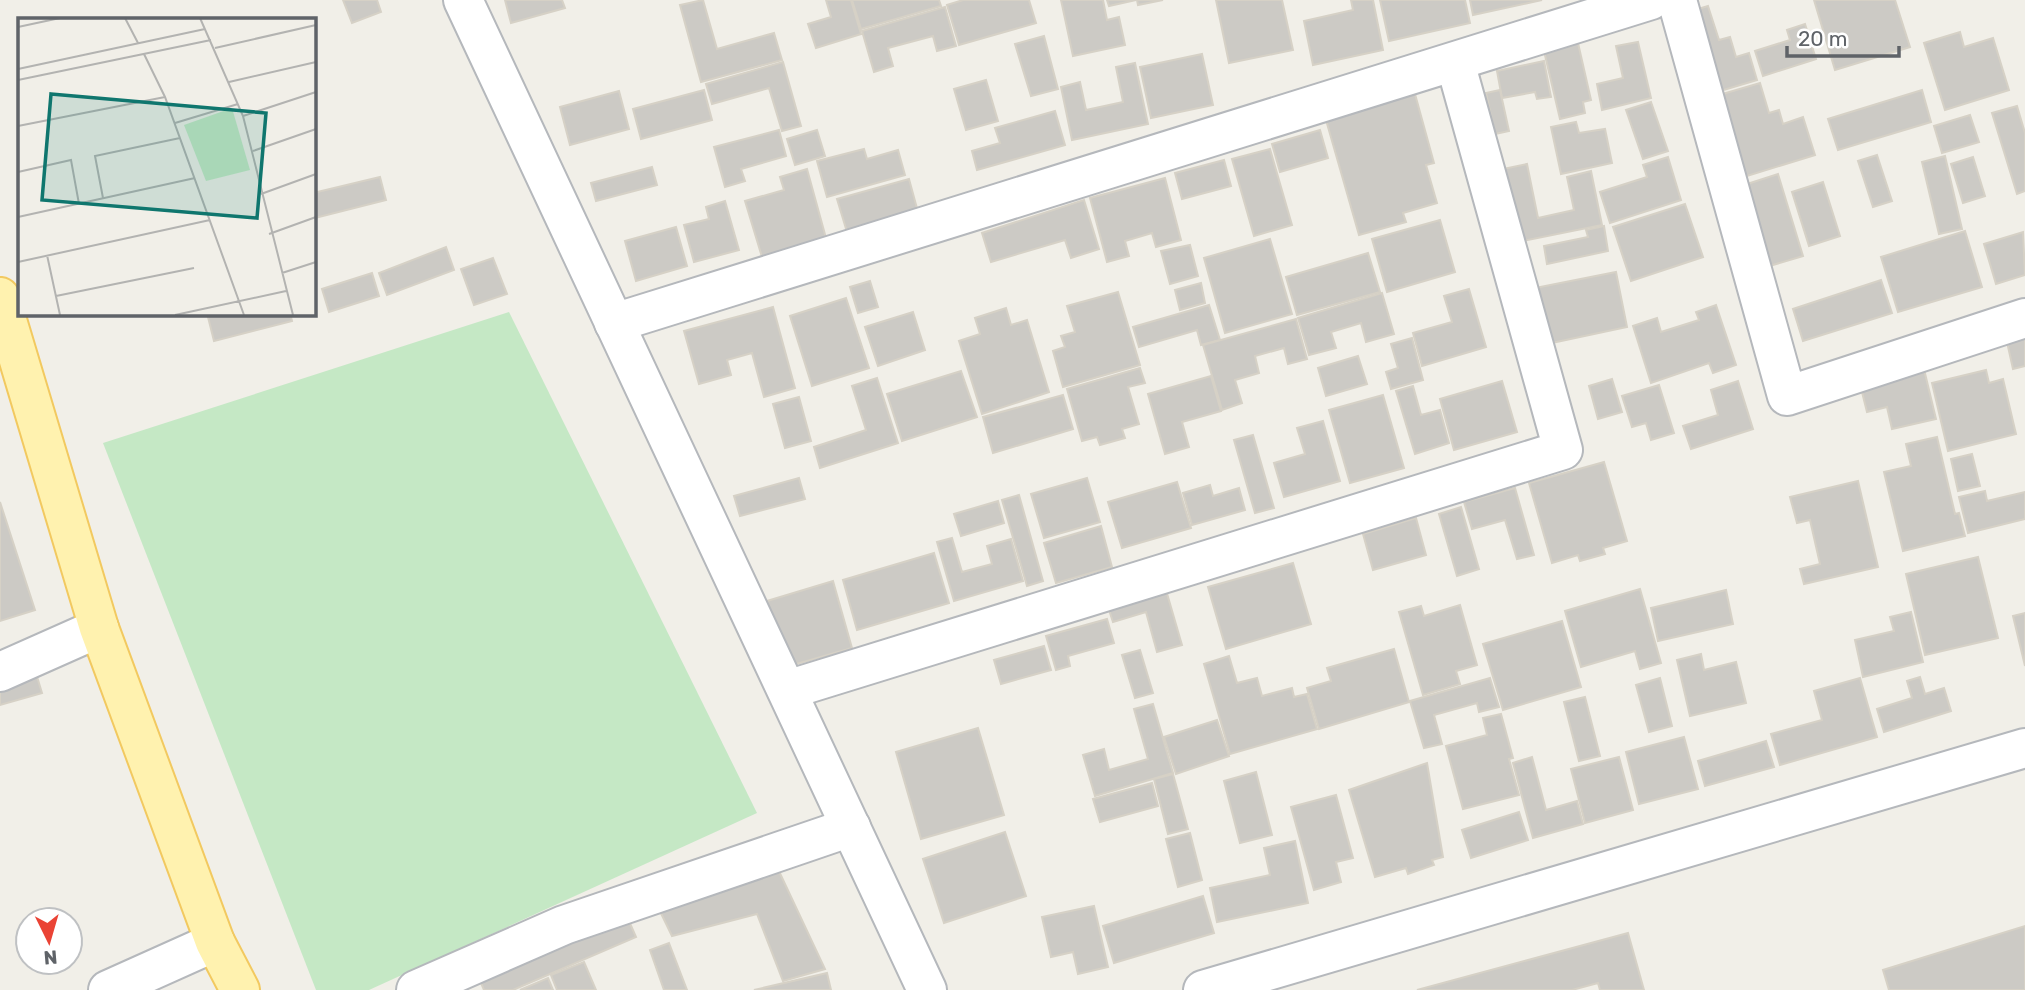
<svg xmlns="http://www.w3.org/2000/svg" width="2025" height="990" viewBox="0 0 2025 990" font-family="Rubik,sans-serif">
<rect width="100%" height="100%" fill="#f1efe8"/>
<polygon fill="#c5e8c5" points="509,312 757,813 369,990 316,990 103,443"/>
<g fill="#cccac5" stroke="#d6d1c6" stroke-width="2">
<polygon points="343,0 377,0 381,12 352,23"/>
<polygon points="505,0 562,0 565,8 511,23"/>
<polygon points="703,0 717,49 774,33 782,60 701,82 680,5"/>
<polygon points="826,0 851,0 861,34 816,48 808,24 831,17"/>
<polygon points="852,0 939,0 941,6 861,29"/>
<polygon points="963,0 1029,0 1036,23 959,45 947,5"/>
<polygon points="1061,0 1103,0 1107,20 1119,17 1125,45 1073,56"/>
<polygon points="1107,0 1136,0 1109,6"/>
<polygon points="1137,0 1163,0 1138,5"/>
<polygon points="1216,0 1282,0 1293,50 1229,63"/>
<polygon points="1351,0 1373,0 1383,50 1313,65 1304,21 1353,10"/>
<polygon points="1380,0 1465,0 1470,23 1389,41"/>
<polygon points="1470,0 1542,0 1473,15"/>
<polygon points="1814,0 1895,0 1910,47 1835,70"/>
<polygon points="1708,6 1719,40 1730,37 1736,57 1749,53 1757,80 1710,94 1685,13"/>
<polygon points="945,7 956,46 937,51 933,36 888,48 893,66 874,72 862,31"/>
<polygon points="1805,24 1816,59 1763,76 1755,51 1790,40 1787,30"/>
<polygon points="1960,32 1964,47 1993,38 2009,90 1945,110 1924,43"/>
<polygon points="1044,36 1058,89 1031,96 1015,44"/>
<polygon points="1638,42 1651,98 1602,110 1597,84 1623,78 1616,46"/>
<polygon points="1578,43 1591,100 1583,102 1585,113 1560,119 1544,51"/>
<polygon points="1202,54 1213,105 1151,118 1140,67"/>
<polygon points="1544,61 1551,97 1537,99 1535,92 1502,98 1497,71"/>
<polygon points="783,62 801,126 782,131 769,88 712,104 706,84"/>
<polygon points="1135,63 1148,124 1072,140 1061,87 1080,82 1086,110 1123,102 1116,67"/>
<polygon points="986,80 998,121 966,130 954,89"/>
<polygon points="1760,83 1769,113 1779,110 1783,124 1803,117 1815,155 1734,180 1709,98"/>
<polygon points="704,90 712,120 641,139 633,109"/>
<polygon points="1500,90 1509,131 1495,134 1486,93"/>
<polygon points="1922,90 1931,122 1838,150 1828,119"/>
<polygon points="619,91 629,129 570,145 560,107"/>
<polygon points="1415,94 1434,163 1426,165 1437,203 1403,213 1406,222 1359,235 1326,120"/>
<polygon points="1651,102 1668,151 1643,159 1626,110"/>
<polygon points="2017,106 2025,133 2025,191 2017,194 1992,113"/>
<polygon points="1055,111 1065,145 977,170 972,151 1000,143 995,128"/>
<polygon points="1970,115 1979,142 1942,153 1934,126"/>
<polygon points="1576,122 1579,133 1605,129 1612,163 1561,174 1551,127"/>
<polygon points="779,130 786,156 741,169 745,181 725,187 714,147"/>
<polygon points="817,130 825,156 795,165 787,139"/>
<polygon points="1320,130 1328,158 1280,172 1272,144"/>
<polygon points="864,149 867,159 898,150 905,175 827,197 817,161"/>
<polygon points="1270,149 1292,225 1254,236 1232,159"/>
<polygon points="1877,155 1892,201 1873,207 1858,161"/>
<polygon points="1945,156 1962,229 1939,234 1922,162"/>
<polygon points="1668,157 1681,200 1610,223 1600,192 1647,177 1643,165"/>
<polygon points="1973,157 1985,196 1963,203 1951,164"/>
<polygon points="1224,160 1231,186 1182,199 1175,173"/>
<polygon points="1527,164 1538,218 1574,210 1567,177 1591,171 1602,225 1518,242 1503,169"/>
<polygon points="652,167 657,185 596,201 591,183"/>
<polygon points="807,169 826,238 762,257 745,201 784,190 780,177"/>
<polygon points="1778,174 1803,256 1763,268 1738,187"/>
<polygon points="380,177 386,200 315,218 313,193"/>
<polygon points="1165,178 1181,240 1156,247 1152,233 1125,241 1129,256 1107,262 1090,198"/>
<polygon points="909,179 918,212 847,232 837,199"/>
<polygon points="1823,182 1840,236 1809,246 1792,192"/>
<polygon points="1084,200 1099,249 1071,258 1065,240 991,262 982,233"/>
<polygon points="725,201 739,250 694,262 684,225 709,219 706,207"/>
<polygon points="1685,204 1703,257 1631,281 1613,227"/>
<polygon points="1440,220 1455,272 1387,292 1372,239"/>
<polygon points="1604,226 1608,251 1547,264 1544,246 1588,237 1586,230"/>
<polygon points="676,227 687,266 636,281 625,241"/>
<polygon points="1965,231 1982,287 1898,312 1881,257"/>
<polygon points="2023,232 2025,275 1996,284 1984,244"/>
<polygon points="1270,239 1292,314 1225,333 1204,258"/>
<polygon points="1190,245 1198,276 1170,284 1161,251"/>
<polygon points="446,247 454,270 387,295 379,273"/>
<polygon points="1368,253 1380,292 1297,315 1286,277"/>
<polygon points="493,258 507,294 474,305 461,269"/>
<polygon points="1616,272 1627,327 1547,344 1535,288"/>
<polygon points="372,273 379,296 329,312 322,289"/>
<polygon points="1881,280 1892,313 1803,341 1793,309"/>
<polygon points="870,281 878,307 858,313 850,287"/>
<polygon points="1201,283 1205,303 1180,310 1175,290"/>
<polygon points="1469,289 1486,347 1422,366 1413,333 1452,322 1444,296"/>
<polygon points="1118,292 1140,365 1063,387 1053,351 1065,347 1061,336 1075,332 1067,306"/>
<polygon points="1382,293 1394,334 1366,342 1361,323 1331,332 1336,348 1309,355 1298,318"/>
<polygon points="846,298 869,368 812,386 790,316"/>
<polygon points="1209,305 1220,340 1201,345 1197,330 1139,347 1133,327"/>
<polygon points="1716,305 1736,365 1713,373 1709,363 1651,383 1633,326 1657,318 1661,332 1699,320 1696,312"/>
<polygon points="773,307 795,388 764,397 752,353 727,360 731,375 699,384 684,331"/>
<polygon points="1006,308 1011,325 1027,320 1049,392 982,414 959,341 980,334 975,318"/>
<polygon points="913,312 925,350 878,366 865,327"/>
<polygon points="207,313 290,313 292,321 214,341"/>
<polygon points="1296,319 1307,359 1288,364 1284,348 1255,356 1259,373 1235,380 1242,403 1222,410 1203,345"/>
<polygon points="1412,338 1423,380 1391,389 1386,372 1398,368 1391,344"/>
<polygon points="2025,338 2025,366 2013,369 2007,342"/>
<polygon points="1358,356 1367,384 1326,396 1318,368"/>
<polygon points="1923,365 1936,419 1892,429 1887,407 1867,412 1859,380"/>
<polygon points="1140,368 1145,383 1128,387 1139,424 1122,429 1125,438 1100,445 1097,437 1082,441 1067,389"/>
<polygon points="1986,370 1989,383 2003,379 2016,434 1948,451 1932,383"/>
<polygon points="961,371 977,417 902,441 887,394"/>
<polygon points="1211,376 1221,411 1182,422 1189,447 1165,454 1148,394"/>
<polygon points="877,378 898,443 820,468 814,447 866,430 852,386"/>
<polygon points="1612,379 1622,412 1598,419 1589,386"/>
<polygon points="1502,381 1517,432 1454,450 1440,399"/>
<polygon points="1738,381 1753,429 1691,449 1683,426 1718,415 1711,390"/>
<polygon points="1659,385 1674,433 1651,440 1646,423 1632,427 1622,396"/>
<polygon points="1413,386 1421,415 1440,410 1449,443 1415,454 1396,391"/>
<polygon points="1063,395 1073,429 993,453 983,417"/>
<polygon points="1383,395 1404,468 1350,483 1329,410"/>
<polygon points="799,397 811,441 785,448 773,404"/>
<polygon points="1323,421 1340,481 1284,497 1274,463 1305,454 1297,428"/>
<polygon points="1253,435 1274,508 1255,513 1234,440"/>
<polygon points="1937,437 1955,514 1959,513 1965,536 1903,551 1884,472 1911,466 1906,444"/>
<polygon points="1972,454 1980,486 1958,491 1951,459"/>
<polygon points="1604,462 1627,541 1603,548 1605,554 1580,561 1578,555 1552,563 1529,483"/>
<polygon points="799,478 805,499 740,516 734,496"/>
<polygon points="1087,478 1100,522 1044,538 1031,494"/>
<polygon points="1858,481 1878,567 1804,584 1800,569 1820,564 1810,520 1797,523 1790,497"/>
<polygon points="1177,482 1191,528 1122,548 1108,502"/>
<polygon points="1210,485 1213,496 1239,488 1245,510 1192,525 1183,493"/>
<polygon points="1515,488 1534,555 1517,559 1505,520 1472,529 1464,502"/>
<polygon points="1985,491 1987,501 2025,492 2025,519 1968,533 1959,497"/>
<polygon points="1019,495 1043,581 1027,586 1002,500"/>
<polygon points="998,501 1004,523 961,536 954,514"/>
<polygon points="0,502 35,610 0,621"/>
<polygon points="1461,507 1479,569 1457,576 1439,514"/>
<polygon points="1416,518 1426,555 1373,570 1363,534"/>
<polygon points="1101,526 1112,567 1056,583 1044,543"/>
<polygon points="952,538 962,572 992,564 987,546 1011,539 1023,581 954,601 937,542"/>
<polygon points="934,553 949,603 857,630 843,580"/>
<polygon points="1978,557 1998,638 1925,655 1906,574"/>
<polygon points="1293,563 1311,624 1226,649 1208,587"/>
<polygon points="833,581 852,648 786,667 767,601"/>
<polygon points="1640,589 1661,663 1640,669 1635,651 1581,667 1565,611"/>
<polygon points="1166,590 1182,645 1157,652 1146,612 1113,622 1108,607"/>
<polygon points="1726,590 1733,624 1658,641 1651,608"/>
<polygon points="1460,605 1477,665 1456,671 1460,684 1423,695 1399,612 1421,606 1424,616"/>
<polygon points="1911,612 1923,662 1863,677 1855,640 1894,631 1890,617"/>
<polygon points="2025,613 2025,666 2013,616"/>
<polygon points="1107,619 1114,643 1068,656 1070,666 1056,670 1046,636"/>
<polygon points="1562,621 1581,687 1503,710 1483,644"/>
<polygon points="1044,646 1051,670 1001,684 994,660"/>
<polygon points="1394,649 1409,702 1319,729 1307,688 1331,681 1327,668"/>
<polygon points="1140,650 1153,693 1135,698 1122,655"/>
<polygon points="1701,654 1704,670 1736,662 1746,703 1690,716 1677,660"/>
<polygon points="1229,656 1237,683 1257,678 1262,696 1292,688 1294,697 1307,694 1317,729 1230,754 1204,664"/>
<polygon points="35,670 42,693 0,705 0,679"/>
<polygon points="1920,677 1925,694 1944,688 1951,711 1884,732 1877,709 1912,698 1907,681"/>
<polygon points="1490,678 1499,707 1479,712 1477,703 1434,715 1442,744 1424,748 1410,701"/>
<polygon points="1660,678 1672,726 1649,732 1636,685"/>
<polygon points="1860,678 1877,737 1780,765 1771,734 1822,720 1814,691"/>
<polygon points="1585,697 1600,756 1579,761 1564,702"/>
<polygon points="1153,704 1173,773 1095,796 1083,755 1104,749 1109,770 1148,759 1134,709"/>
<polygon points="1501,714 1513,758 1509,759 1519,795 1463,809 1446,746 1487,735 1483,718"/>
<polygon points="1217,720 1229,756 1176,774 1164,737"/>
<polygon points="978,728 1004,815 921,839 896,752"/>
<polygon points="1684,737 1698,789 1639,804 1626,752"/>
<polygon points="1766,741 1774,767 1705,786 1698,761"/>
<polygon points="1532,757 1546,810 1577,801 1583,824 1533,838 1513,763"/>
<polygon points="1619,757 1633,810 1585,823 1571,769"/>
<polygon points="1427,763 1443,857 1432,860 1434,865 1408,874 1406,868 1375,877 1349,790"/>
<polygon points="1256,772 1272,835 1240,843 1224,781"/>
<polygon points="1173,774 1188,829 1168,834 1154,779"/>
<polygon points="1152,783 1158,806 1100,822 1093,799"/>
<polygon points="1336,795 1353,858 1336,862 1341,882 1314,890 1291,807"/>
<polygon points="1519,812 1528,840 1471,858 1462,830"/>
<polygon points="1005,832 1026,896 944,923 923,859"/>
<polygon points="1190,833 1202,880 1178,887 1166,839"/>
<polygon points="1295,841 1308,903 1217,922 1210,888 1270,875 1264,848"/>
<polygon points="777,867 825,969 783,981 757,914 672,936 657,905"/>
<polygon points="1203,896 1214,933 1114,963 1103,926"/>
<polygon points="1094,906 1108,967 1078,974 1073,952 1051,957 1042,917"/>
<polygon points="625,912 636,937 513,990 484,990 478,976"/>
<polygon points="2025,926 2025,990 1889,990 1883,970"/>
<polygon points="1628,933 1644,990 1600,990 1598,983 1572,990 1417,990"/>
<polygon points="669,943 687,990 664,990 650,950"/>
<polygon points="584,962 596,990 557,990 551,975"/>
<polygon points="827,973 831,990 754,990"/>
<polygon points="548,978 553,990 520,990"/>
</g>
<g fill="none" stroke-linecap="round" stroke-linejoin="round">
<g stroke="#b5b8bc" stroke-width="42">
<g id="minor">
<polyline points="463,0 927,990"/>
<polyline points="1677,0 1787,396 2025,318"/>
<polyline points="614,323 1651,0"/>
<polyline points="0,672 99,628"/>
<polyline points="787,690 1563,450 1455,62"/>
<polyline points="108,990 215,942"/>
<polyline points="416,990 564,925 851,827"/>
<polyline points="1203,990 2025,748"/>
</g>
</g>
<g stroke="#f2c960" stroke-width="42">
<polyline id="major" points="0,297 99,628 215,942 240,990"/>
</g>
<use href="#minor" stroke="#fff" stroke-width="38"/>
<use href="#major" stroke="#fff2af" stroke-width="38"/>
</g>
<g transform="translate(18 18)">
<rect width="298" height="298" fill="#f1efe8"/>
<path d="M214,90l18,62 -44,11 -22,-56z" fill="#c5e8c5"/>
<path fill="none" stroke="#b3b3b1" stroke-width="2" d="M107,0l13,25M182,0l43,98 50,199M0,9l42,-9M197,30l101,-23M126,36l21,43 79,218M0,51l187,-40M0,62l193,-40M211,64l87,-20M225,98l73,-24M157,105l63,-19M0,108l147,-29M235,133l63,-22M0,154l53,-12 8,44M243,176l55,-20M85,180l-8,-42 85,-18M0,199l177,-39M251,216l47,-17M29,237l13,60M0,244l192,-42M264,255l34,-11M38,278l138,-28M157,297l111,-24"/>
<path fill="#0f766e" fill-opacity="0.15" stroke="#0f766e" stroke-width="3.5" d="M33,76l215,19 -9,105 -215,-18z"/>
<rect width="298" height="298" fill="none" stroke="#5f6368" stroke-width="3.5"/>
</g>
<g transform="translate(49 941) rotate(175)"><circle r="33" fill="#ffffff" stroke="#bfc1c3" stroke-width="2"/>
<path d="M0-5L12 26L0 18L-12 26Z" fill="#ea4335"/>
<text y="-10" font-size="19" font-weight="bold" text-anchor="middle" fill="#5f6368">N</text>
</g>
<path d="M1787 46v10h112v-10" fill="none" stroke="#5f6368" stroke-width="3.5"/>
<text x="1798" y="46" font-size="21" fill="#5f6368" stroke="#ffffff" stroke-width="5" paint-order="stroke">20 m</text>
</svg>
